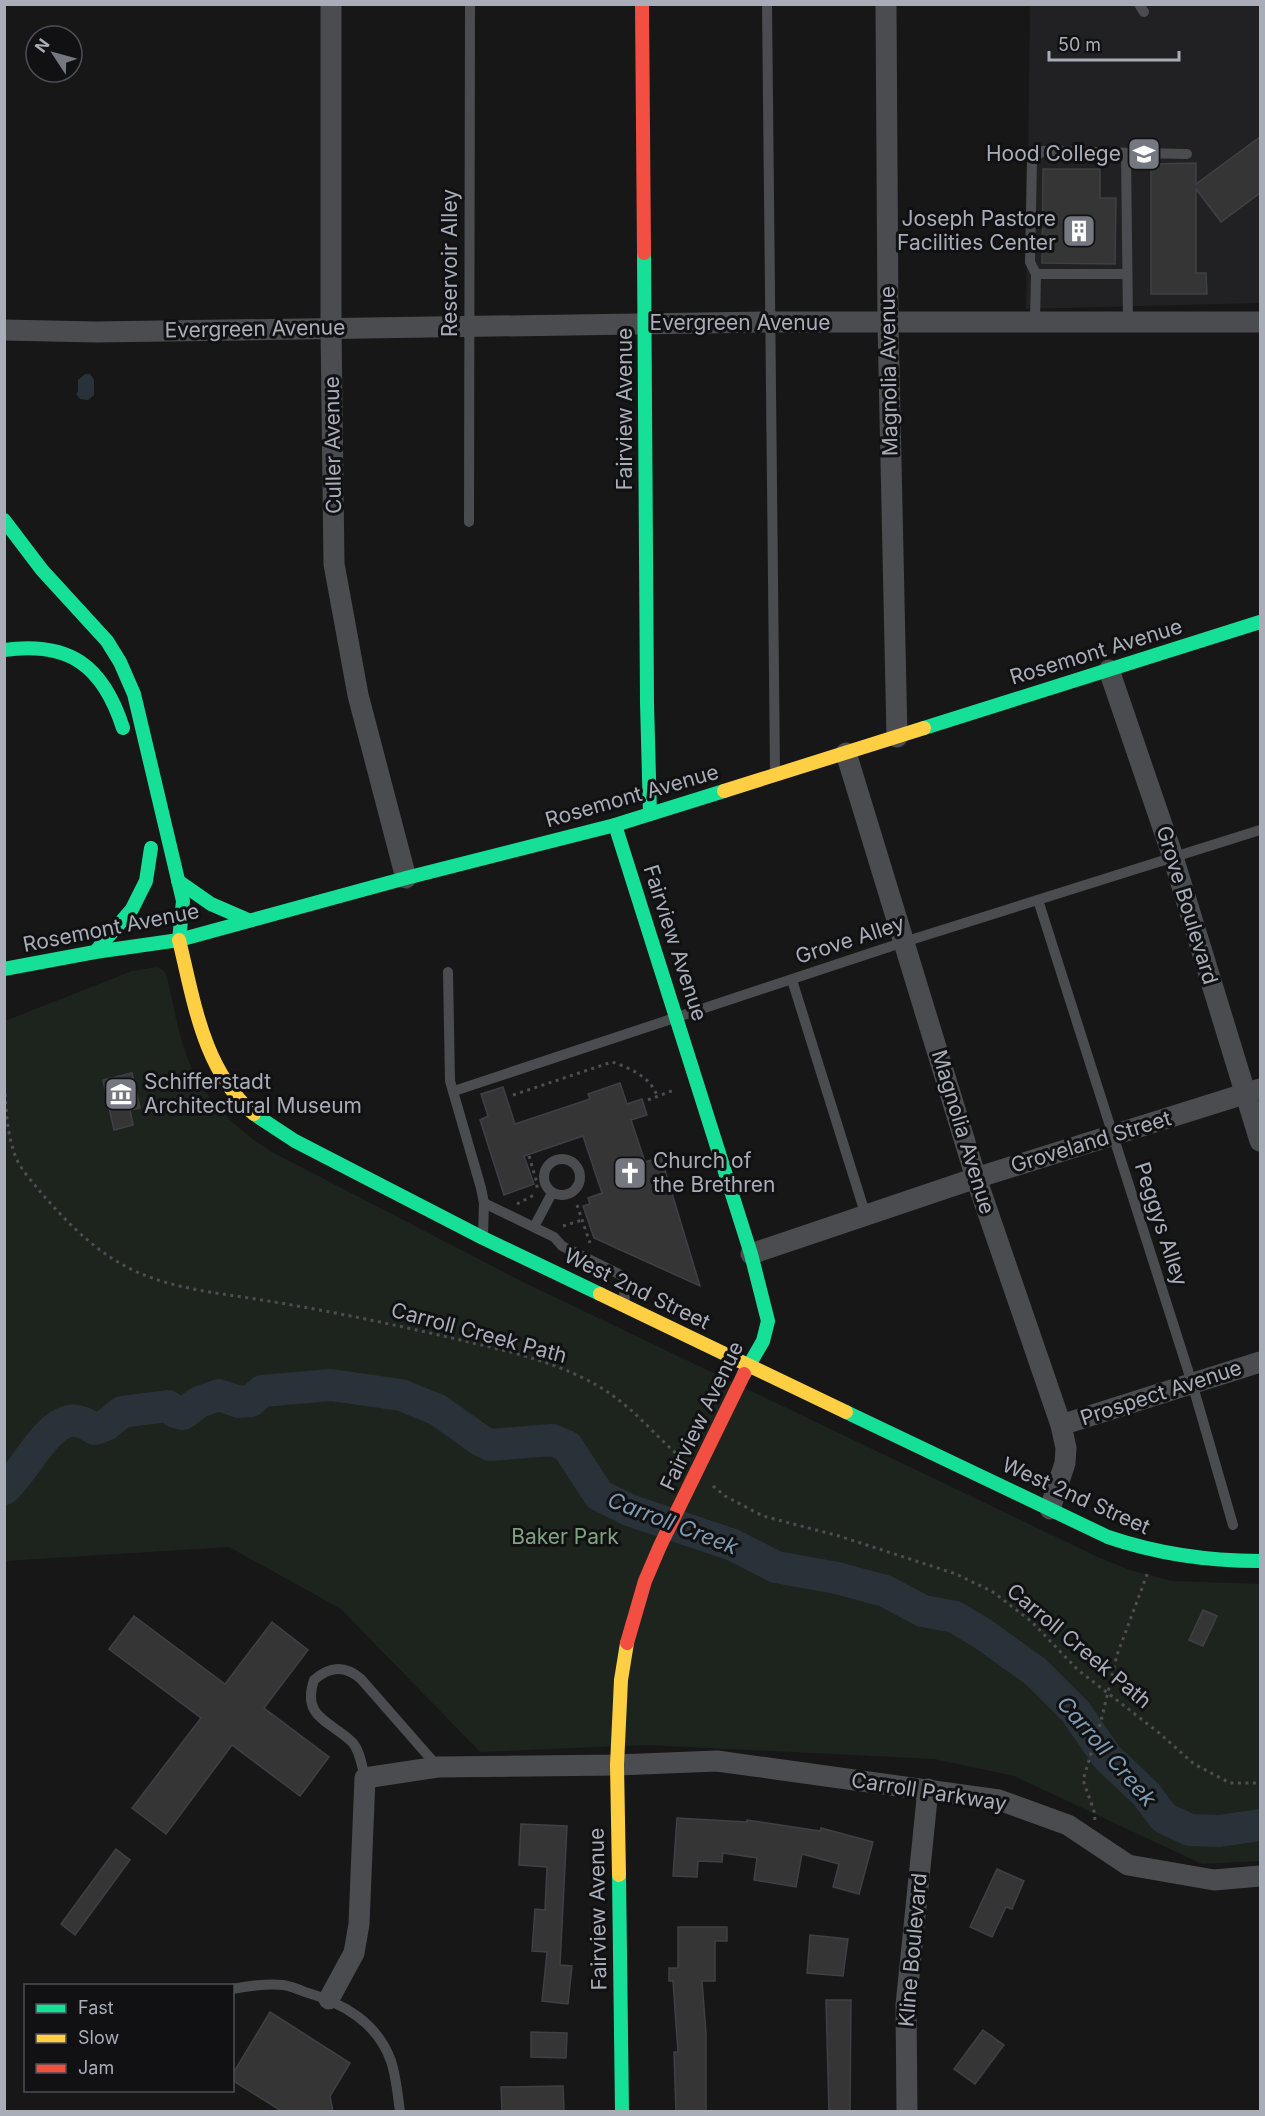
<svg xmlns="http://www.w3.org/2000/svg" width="1265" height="2116" viewBox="0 0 1265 2116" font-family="Inter,sans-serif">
<rect width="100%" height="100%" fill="#171717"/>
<polygon fill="#212123" points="1030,5 1260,5 1260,303 1026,309"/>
<path fill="#1d241e" d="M157,967l7,4 3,5c7,32 12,65 26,95 15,32 48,61 77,80l253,131 577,276 30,12 42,11 88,3v277l-58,3 -188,-88 -80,-17 -286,-14 -168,7 -139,-143 -112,-62 -224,14v-540l127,-50z"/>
<polygon fill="#2a3239" points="85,374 90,374 94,380 94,395 88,400 80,399 76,394 78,391 78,380"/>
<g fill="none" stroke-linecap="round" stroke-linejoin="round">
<path stroke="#2a3239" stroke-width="32" d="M4,1489c20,-17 40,-62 65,-68 9,-2 18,3 26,8l11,-4 16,-13 46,-6 7,6 8,2 16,-12 20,-7 20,7 12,-1 11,-10 69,-6 70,10 37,15 42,30 10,5 62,-5 15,6 32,49 30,15 104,35 43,22 61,11 48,13 38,20 32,6 28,17 53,38 39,39 32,46 39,37 18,24 26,12 29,1 41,-6"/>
</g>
<g fill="#353536" stroke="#3f4043" stroke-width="1.5">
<polygon points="1260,137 1260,193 1221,222 1196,189 1196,273 1206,273 1207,294 1151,294 1151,164 1196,163 1196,184"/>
<polygon points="1043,169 1100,169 1100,198 1116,198 1115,264 1042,263"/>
<polygon points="132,1073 140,1108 130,1110 133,1125 114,1130 103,1080"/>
<polygon points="620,1083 627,1104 642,1099 647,1115 631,1120 645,1162 661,1157 700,1286 594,1238 583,1206 590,1204 588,1198 602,1193 583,1136 524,1156 534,1184 504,1195 480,1120 488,1116 481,1094 503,1087 515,1124 590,1099 588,1094"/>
<polygon points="1203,1610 1217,1616 1203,1646 1189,1640"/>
<polygon points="134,1616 225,1684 272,1622 308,1650 264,1708 329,1757 300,1796 232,1745 166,1834 132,1808 201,1718 109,1649"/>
<polygon points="677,1818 747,1822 747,1820 820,1831 821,1828 873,1842 859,1894 833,1887 839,1864 802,1854 796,1887 754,1880 757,1858 723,1853 722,1862 698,1861 697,1877 673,1876"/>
<polygon points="521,1824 567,1826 560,1965 572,1966 568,2004 542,2001 547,1952 532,1951 535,1909 545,1910 547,1867 519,1865"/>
<polygon points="116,1849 130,1860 75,1935 61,1924"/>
<polygon points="997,1869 1024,1881 1012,1909 1006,1907 992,1937 970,1927"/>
<polygon points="678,1927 727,1927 727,1941 715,1941 715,1981 702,1981 706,2034 706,2112 676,2112 674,2052 678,2052 673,1981 669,1981 669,1968 678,1968"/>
<polygon points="810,1935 848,1939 843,1976 807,1973"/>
<polygon points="826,2000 851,2000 850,2112 829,2112"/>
<polygon points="270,2012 350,2063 330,2096 333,2112 283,2112 232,2080 232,2075"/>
<polygon points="983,2030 1004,2045 975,2084 954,2069"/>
<polygon points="531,2032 567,2033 566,2058 531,2057"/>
<polygon points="563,2086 564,2112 502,2112 501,2087"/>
</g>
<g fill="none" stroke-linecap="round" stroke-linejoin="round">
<g stroke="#4d4e52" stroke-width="3" stroke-dasharray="3 4.5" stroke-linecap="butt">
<path d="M4,1079c2,25 2,52 11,76 4,12 15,24 23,34 28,33 59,65 99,83 43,19 92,22 137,30 61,10 122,23 182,37 42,10 86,19 125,38 45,21 63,48 98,79"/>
<path d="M513,1095l99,-33c18,6 39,15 45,34"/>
<polyline points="648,1100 674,1090"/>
<polyline points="529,1156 537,1183 537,1189"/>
<polyline points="517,1204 534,1195"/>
<polyline points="577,1205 590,1243"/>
<polyline points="563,1226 582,1220"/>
<polyline points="713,1486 725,1496 763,1516 839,1536 956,1574 993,1592 1032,1622 1078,1670 1158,1732 1194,1764 1230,1783 1260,1783"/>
<polyline points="1095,1820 1094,1811 1083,1780 1101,1721 1117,1655 1148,1572"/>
</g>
<g stroke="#4b4c50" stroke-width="10">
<polyline points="767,4 775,772"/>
<polyline points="1139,4 1144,12"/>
<polyline points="1126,153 1128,322"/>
<polyline points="1036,274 1030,262 1032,159 1043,151 1187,154"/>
<polyline points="1035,322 1036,274 1127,274"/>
<polyline points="469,522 470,4"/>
<polyline points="1038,900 1192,1383 1233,1525"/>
<polyline points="448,972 450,1081 481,1188 484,1203 483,1235"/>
<polyline points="792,980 866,1216"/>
<polyline points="454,1091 904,942 1260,830"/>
<circle cx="562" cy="1177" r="18"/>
<polyline points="484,1203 554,1237 562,1246 623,1276 625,1303"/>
<polyline points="534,1227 552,1193"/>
<path d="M365,1778c-3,-11 -5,-28 -13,-36 -21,-21 -51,-24 -38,-62 16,-14 31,-15 47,-1l77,88"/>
<path d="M232,1989c16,-3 35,-6 51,-4 7,1 15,4 22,7 38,11 72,30 86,69 5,15 7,35 9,51"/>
</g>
<g stroke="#4b4c50" stroke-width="21">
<polyline points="331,4 331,329 334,564 358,695 406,878"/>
<polyline points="886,4 888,323 897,737"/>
<polyline points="4,330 96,332 770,322 1260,322"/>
<polyline points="1109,670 1173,857 1260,1141"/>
<polyline points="846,753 976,1178 1061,1425 1066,1448 1065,1463 1050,1509"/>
<polyline points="751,1254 976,1178 1260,1089"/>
<polyline points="1061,1425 1260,1362"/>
<polyline points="329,1999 354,1953 359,1924 365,1778 438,1767 617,1765 717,1761 999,1800 1068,1825 1128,1865 1214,1880 1260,1876"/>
<polyline points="907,2112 906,2005 928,1789"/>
</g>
<g stroke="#16e098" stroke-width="14">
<polyline points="644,253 647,703 650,814"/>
<polyline points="4,520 42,570 107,641 120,662 134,694 183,901 179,940"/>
<path d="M4,650c66,-9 99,16 119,78"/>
<polyline points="924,728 1260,622"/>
<polyline points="615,825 751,1254 768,1321 763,1341 744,1374"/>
<polyline points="178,881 211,904 248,920"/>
<polyline points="95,952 132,909 146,881 151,848"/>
<polyline points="4,969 95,952 179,940 406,878 615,825 724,791"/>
<polyline points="254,1114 295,1141 483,1238 600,1294"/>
<path d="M846,1412l262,125c50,17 99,24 152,24"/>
<polyline points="619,1875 622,2112"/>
</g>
<g stroke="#ffcf43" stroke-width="14">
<polyline points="724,791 924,728"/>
<path d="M179,940c15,61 24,130 75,174"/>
<polyline points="600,1294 846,1412"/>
<polyline points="619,1875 617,1765 621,1680 627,1643"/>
</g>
<g stroke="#f24e42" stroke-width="14">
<polyline points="642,4 644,253"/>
<polyline points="627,1643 645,1581 660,1546 744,1374"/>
</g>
</g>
<defs>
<g id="university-square" transform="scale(1.725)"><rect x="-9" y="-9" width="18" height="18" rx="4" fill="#757880" stroke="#111113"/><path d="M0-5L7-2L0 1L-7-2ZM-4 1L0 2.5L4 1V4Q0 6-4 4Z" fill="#fff"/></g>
<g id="building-square" transform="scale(1.725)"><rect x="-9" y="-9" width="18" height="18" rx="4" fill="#757880" stroke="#111113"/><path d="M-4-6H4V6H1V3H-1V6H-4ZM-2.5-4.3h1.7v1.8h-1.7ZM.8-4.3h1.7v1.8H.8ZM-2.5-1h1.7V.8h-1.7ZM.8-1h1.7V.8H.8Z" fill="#fff"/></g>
<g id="museum-square" transform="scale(1.725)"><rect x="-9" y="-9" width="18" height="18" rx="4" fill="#757880" stroke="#111113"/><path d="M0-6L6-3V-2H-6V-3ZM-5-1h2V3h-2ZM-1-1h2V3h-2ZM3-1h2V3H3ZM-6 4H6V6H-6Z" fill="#fff"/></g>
<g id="church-square" transform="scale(1.725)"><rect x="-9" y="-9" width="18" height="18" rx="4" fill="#757880" stroke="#111113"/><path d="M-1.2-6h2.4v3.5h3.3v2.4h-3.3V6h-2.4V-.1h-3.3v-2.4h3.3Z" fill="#fff"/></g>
</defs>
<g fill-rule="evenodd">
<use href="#university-square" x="1144" y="154"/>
<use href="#building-square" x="1079" y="231"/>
<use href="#museum-square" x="121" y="1094"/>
<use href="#church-square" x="630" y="1173"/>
</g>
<g text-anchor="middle" stroke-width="6" stroke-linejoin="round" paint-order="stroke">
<g font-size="21" fill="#a8adb8" stroke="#111113" text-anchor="end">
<text x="1121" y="161">Hood College</text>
<text x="1056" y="226">Joseph Pastore<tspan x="1056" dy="24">Facilities Center</tspan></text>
<text x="144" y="1089" text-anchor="start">Schifferstadt<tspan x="144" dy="24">Architectural Museum</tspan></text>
<text x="653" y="1168" text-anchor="start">Church of<tspan x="653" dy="24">the Brethren</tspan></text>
</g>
<g font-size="21" fill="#a8adb8" stroke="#111113">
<text transform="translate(450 263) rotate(-90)" y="7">Reservoir Alley</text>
<text x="740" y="330">Evergreen Avenue</text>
<text transform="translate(255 329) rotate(-1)" y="7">Evergreen Avenue</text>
<text transform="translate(889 371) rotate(-91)" y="7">Magnolia Avenue</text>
<text transform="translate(625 409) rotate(-90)" y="7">Fairview Avenue</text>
<text transform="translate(333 445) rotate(-91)" y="7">Culler Avenue</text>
<text transform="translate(1096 652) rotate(-17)" y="7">Rosemont Avenue</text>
<text transform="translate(632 796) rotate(-16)" y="7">Rosemont Avenue</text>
<text transform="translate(1187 905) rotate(73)" y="7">Grove Boulevard</text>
<text transform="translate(111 928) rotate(-11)" y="7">Rosemont Avenue</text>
<text transform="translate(850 940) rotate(-18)" y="7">Grove Alley</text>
<text transform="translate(675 943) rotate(72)" y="7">Fairview Avenue</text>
<text transform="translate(963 1132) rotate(73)" y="7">Magnolia Avenue</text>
<text transform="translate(1091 1142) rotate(-17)" y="7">Groveland Street</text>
<text transform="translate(1161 1224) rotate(72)" y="7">Peggys Alley</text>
<text transform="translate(637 1289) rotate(26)" y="7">West 2nd Street</text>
<text transform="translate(479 1333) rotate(15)" y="7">Carroll Creek Path</text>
<text transform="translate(1161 1393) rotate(-18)" y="7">Prospect Avenue</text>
<text transform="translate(702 1416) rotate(-64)" y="7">Fairview Avenue</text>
<text transform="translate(1076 1496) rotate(24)" y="7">West 2nd Street</text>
<text transform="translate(1079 1646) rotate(40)" y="7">Carroll Creek Path</text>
<text transform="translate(929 1792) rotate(9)" y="7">Carroll Parkway</text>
<text transform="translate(598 1909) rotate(-91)" y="7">Fairview Avenue</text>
<text transform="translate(913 1950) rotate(-85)" y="7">Kline Boulevard</text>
</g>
<g font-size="21" fill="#7fa381" stroke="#111113">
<text x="565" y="1544">Baker Park</text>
</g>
<g font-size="22" font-style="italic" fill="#7f9bb3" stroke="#111113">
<text transform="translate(673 1523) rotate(21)" y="8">Carroll Creek</text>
<text transform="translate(1107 1751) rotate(49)" y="8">Carroll Creek</text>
</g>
</g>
<rect width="1265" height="2116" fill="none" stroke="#a8adb8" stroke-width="12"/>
<rect x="24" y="1984" width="210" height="108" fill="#111113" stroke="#4d4f55" stroke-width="1.5"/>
<rect x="36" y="2004" width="30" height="9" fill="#16e098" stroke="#4d4f55" stroke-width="1.5"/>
<text x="78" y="2014" font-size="18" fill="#a8adb8">Fast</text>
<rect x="36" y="2034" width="30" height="9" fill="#ffcf43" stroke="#4d4f55" stroke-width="1.5"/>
<text x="78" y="2044" font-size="18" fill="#a8adb8">Slow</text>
<rect x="36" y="2064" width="30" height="9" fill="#f24e42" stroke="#4d4f55" stroke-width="1.5"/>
<text x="78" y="2074" font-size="18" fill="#a8adb8">Jam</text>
<g transform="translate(54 54) rotate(306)"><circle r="28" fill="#111113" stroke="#4d4f55" stroke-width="1.5"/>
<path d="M0-4.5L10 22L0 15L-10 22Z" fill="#757880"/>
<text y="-9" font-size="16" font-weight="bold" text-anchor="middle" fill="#a8adb8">N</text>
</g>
<path d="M1049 51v9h130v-9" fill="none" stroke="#a8adb8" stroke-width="3"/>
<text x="1058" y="51" font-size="18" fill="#a8adb8" stroke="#111113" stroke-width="4.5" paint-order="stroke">50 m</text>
</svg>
